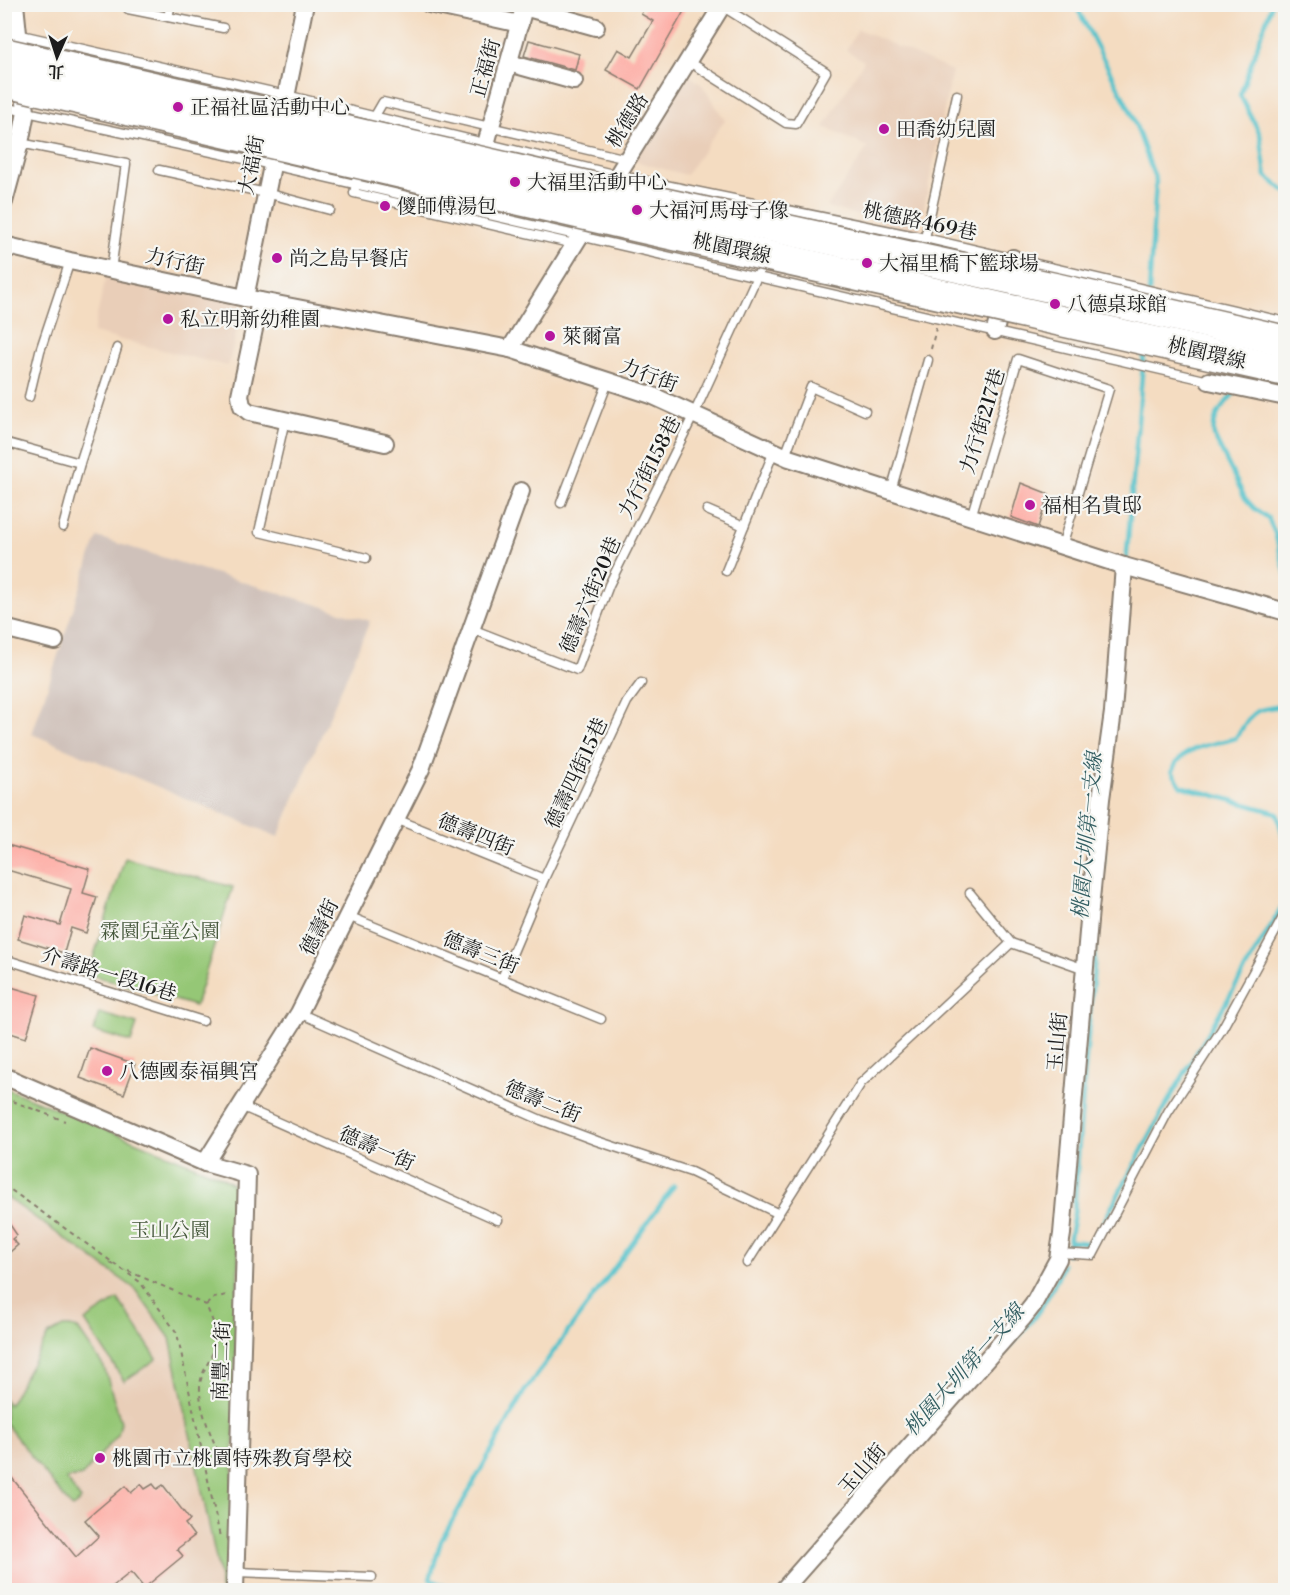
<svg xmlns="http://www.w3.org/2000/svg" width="1290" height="1595" viewBox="0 0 1290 1595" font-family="'Libre Bodoni','Noto Serif TC',serif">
<rect width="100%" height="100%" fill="#f6f6f2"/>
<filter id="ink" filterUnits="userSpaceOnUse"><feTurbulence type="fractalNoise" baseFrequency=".0167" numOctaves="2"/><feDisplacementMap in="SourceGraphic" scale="12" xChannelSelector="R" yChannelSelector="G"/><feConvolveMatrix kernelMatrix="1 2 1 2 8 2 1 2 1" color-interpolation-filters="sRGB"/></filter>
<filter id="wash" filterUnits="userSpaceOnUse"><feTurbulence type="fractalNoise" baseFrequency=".008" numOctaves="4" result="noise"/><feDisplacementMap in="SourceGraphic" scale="24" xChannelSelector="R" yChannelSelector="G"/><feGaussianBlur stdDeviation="1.35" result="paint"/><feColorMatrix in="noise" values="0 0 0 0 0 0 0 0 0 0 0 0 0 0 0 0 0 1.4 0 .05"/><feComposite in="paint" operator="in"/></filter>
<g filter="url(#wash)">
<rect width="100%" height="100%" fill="#f4dcc1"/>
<g fill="#e9ceb8">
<polygon points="858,29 952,71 919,232 827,207 868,147 824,127 864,61 846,50"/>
<polygon points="689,75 702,85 725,120 686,175 627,159"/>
<polygon points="107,273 244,305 228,366 93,333"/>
<polygon points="4,1196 134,1288 170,1338 220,1578 220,1590 5,1590"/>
</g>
<polygon fill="#cfc1ba" points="97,537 370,621 278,837 32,734"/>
<g fill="#95c776" stroke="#587249" stroke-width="1.5">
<polygon points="125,858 233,887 195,1006 88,974"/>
<polygon points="99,1013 137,1024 131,1042 93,1031"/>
<polygon points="5,1088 220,1176 240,1189 230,1590 220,1590 220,1578 170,1338 134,1288 5,1196"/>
<polygon points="118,1299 157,1359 124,1381 85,1321"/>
<polygon points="63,1327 70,1327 78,1329 104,1367 121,1422 118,1435 82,1476 66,1479 81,1500 72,1508 5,1423 5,1400 9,1405 48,1335"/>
</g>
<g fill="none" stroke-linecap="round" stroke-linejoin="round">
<g stroke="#55c2cb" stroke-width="4.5">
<polyline points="1075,4 1131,112 1156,181 1149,292"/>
<polyline points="1272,4 1240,95 1260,134 1266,176 1286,192"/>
<path d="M1236,391c-12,14 -25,25 -22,45l31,62 9,10 14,10 7,15 11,42"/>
<polyline points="1126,564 1144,351"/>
<path d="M1286,706c-36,3 -32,5 -50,32 -25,8 -52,6 -64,33l9,15 96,27 9,36"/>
<polyline points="1071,1241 1088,1243 1094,1240 1166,1105 1286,900"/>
<polyline points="1067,1254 1074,1214 1080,1128 1104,851"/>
<path d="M986,1372c32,-34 61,-63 77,-107"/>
<polyline points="453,1590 430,1579 441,1541 524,1392 674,1186"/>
<polyline points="795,1590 800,1582"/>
</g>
</g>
<g id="blocks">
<g fill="#fea79f">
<polygon points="646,4 688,4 640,89 606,70 618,49 632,57 653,21 641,14"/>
<polygon points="529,40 579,54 575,70 524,56"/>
<polygon points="1021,483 1049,494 1038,527 1011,517"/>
<polygon points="4,844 90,869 83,893 97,897 86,933 71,928 64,953 18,939 25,915 60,925 71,889 4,869"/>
<polygon points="4,985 39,995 26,1038 4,1031"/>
<polygon points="90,1048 135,1064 124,1094 80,1078"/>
<polygon points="4,1216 17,1235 12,1239 18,1245 4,1257"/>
<polygon points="4,1468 76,1557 99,1536 85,1520 125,1486 131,1493 141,1484 145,1489 153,1484 157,1489 163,1485 190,1520 185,1524 194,1536 177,1549 183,1556 144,1588 131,1572 108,1590 4,1590"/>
</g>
</g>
</g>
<g filter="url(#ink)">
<use href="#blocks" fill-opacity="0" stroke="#887c6e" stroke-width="1.5"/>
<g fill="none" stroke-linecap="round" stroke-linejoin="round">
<g stroke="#887c6e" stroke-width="11">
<g id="service">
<polyline points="128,9 223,28"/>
<polyline points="168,17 171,4"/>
<polyline points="4,31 286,95 617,175 925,238 1286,322"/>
<polyline points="688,61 786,123 796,124 826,72 722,6"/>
<polyline points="4,107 272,165 1209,381"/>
<polyline points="372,121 383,102 627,159"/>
<polyline points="20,143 126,164 111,270"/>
<polyline points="159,170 266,193 330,210"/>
<polyline points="357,180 354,193 574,244"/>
<polyline points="925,238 957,95"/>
<polyline points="29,397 40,351 70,261"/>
<polyline points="285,420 259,532 366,558"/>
<polyline points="4,442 80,463"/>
<polyline points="785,456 811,387 865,411"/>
<polyline points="891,491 928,360"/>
<polyline points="561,503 608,382"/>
<polyline points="707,510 744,526"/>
<polyline points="971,517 1018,359 1109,389 1062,546"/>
<polyline points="63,527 80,463 117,348"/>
<polyline points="726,571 774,451"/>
<polyline points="472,629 577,670 609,585 694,414 759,272"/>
<polyline points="396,819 544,879"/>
<polyline points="970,893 1011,943"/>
<polyline points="348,916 601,1019"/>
<polyline points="4,959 203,1021"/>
<polyline points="502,978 544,879 627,702 641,683"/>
<polyline points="299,1013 541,1120 597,1141 691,1172 777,1213"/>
<polyline points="241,1106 498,1220"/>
<polyline points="1059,1253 1093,1255 1168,1112 1222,1029 1286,912"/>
<polyline points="747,1263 861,1083 1011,943 1085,969"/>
<polyline points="236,1572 372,1577"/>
</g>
</g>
<g stroke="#887c6e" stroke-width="20">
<g id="minor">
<polyline points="429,4 520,24"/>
<polyline points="524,7 596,27"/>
<polyline points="509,63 574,81"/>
<polyline points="486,144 525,4"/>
<polyline points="4,202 20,143 26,112 15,4"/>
<polyline points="4,245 70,261 245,298 510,349 651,395 789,458 1124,566 1286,612"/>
<polyline points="245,298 305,4"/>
<polyline points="260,301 240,395 242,406 249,412 385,443"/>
<polyline points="995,331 1013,258"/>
<polyline points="510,349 723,4"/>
<polyline points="1209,381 1286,397"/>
<polyline points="4,628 55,641"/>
<polyline points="4,1076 205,1163 247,1175 235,1590"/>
<polyline points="205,1163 299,1013 421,769 521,491"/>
<polyline points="783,1590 1022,1319 1033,1305 1058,1259 1062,1234 1090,909 1101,799 1113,712 1124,566"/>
</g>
</g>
<g stroke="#887c6e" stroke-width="2" stroke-dasharray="4.5 4.5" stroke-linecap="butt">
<polyline points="931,349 936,328"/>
<polyline points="4,1098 65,1121"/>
<polyline points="4,1185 140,1282 177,1333 220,1537"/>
<polyline points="110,1263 117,1266"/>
<path d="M128,1271l78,34c4,10 10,21 10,32 1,17 -15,31 -16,49 -1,23 9,43 17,64l-1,6 -14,8"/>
<polyline points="206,1305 214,1298 227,1295"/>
</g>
<use href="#service" stroke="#fff" stroke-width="8"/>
<use href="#minor" stroke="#fff" stroke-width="16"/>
<g stroke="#887c6e" stroke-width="33" stroke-linecap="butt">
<g id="motorway-bridge">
<polyline points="4,53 649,200 1059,289 1286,341"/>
<polyline points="4,82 638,227 1286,371"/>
</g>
</g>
<use href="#motorway-bridge" stroke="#fff" stroke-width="30"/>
</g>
</g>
<g fill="#b5179e" stroke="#f6f6f2" stroke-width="2">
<circle cx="178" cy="107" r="6"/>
<circle cx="884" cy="129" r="6"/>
<circle cx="515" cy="182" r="6"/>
<circle cx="385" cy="206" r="6"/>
<circle cx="637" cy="210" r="6"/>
<circle cx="277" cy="258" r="6"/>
<circle cx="867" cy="263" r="6"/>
<circle cx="1055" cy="304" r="6"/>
<circle cx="168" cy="319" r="6"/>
<circle cx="550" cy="336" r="6"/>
<circle cx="1030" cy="505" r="6"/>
<circle cx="107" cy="1071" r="6"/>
<circle cx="100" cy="1458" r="6"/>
</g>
<g text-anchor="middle" stroke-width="4.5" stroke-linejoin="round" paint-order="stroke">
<g font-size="20" fill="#1c1c1c" stroke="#f6f6f2">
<text transform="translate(485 68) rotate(-74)" y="7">正福街</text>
<text transform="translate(627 120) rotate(-58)" y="7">桃德路</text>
<text transform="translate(251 165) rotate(-79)" y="7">大福街</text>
<text transform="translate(920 221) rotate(12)" y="7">桃德路469巷</text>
<text transform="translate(732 248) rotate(12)" y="7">桃園環線</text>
<text transform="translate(175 261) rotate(12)" y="7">力行街</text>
<text transform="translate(1207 353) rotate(13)" y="7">桃園環線</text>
<text transform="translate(649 375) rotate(20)" y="7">力行街</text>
<text transform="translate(982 421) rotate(-73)" y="7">力行街217巷</text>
<text transform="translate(649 467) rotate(-63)" y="7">力行街158巷</text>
<text transform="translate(590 595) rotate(-67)" y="7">德壽六街20巷</text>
<text transform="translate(576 773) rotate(-65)" y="7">德壽四街15巷</text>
<text transform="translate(476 834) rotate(22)" y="7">德壽四街</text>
<text transform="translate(319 927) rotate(-63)" y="7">德壽街</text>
<text transform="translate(481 952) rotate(22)" y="7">德壽三街</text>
<text transform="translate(109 974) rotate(17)" y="7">介壽路一段16巷</text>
<text transform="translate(1057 1042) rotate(-85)" y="7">玉山街</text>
<text transform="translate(543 1101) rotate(22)" y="7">德壽二街</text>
<text transform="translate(377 1148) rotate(24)" y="7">德壽一街</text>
<text transform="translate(221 1361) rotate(-88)" y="7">南豐二街</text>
<text transform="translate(862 1469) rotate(-49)" y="7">玉山街</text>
</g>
<g font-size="20" fill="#1c1c1c" stroke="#f6f6f2" text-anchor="start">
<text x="190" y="114">正福社區活動中心</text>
<text x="896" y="136">田喬幼兒園</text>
<text x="527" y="189">大福里活動中心</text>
<text x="397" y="213">儍師傅湯包</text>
<text x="649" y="217">大福河馬母子像</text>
<text x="289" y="265">尚之島早餐店</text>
<text x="879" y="270">大福里橋下籃球場</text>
<text x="1067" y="311">八德桌球館</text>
<text x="180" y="326">私立明新幼稚園</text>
<text x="562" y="343">萊爾富</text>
<text x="1042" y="512">福相名貴邸</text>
<text x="119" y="1078">八德國泰福興宮</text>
<text x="112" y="1465">桃園市立桃園特殊教育學校</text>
</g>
<g font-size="20" fill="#46583c" stroke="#f6f6f2">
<text x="160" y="938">霖園兒童公園</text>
<text x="170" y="1237">玉山公園</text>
</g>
<g font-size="21" font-style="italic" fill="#335e62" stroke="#f6f6f2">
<text transform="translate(1087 836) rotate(-85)" y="7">桃園大圳第一支線</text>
<text transform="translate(964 1370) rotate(-48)" y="7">桃園大圳第一支線</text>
</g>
</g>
<rect width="1290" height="1595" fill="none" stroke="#f6f6f2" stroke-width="24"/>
<g transform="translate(57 57) rotate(183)" stroke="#f6f6f2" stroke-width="4.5" paint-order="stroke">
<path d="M0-4.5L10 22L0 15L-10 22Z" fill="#1c1c1c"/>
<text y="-9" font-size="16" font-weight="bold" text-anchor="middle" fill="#1c1c1c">北</text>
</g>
</svg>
